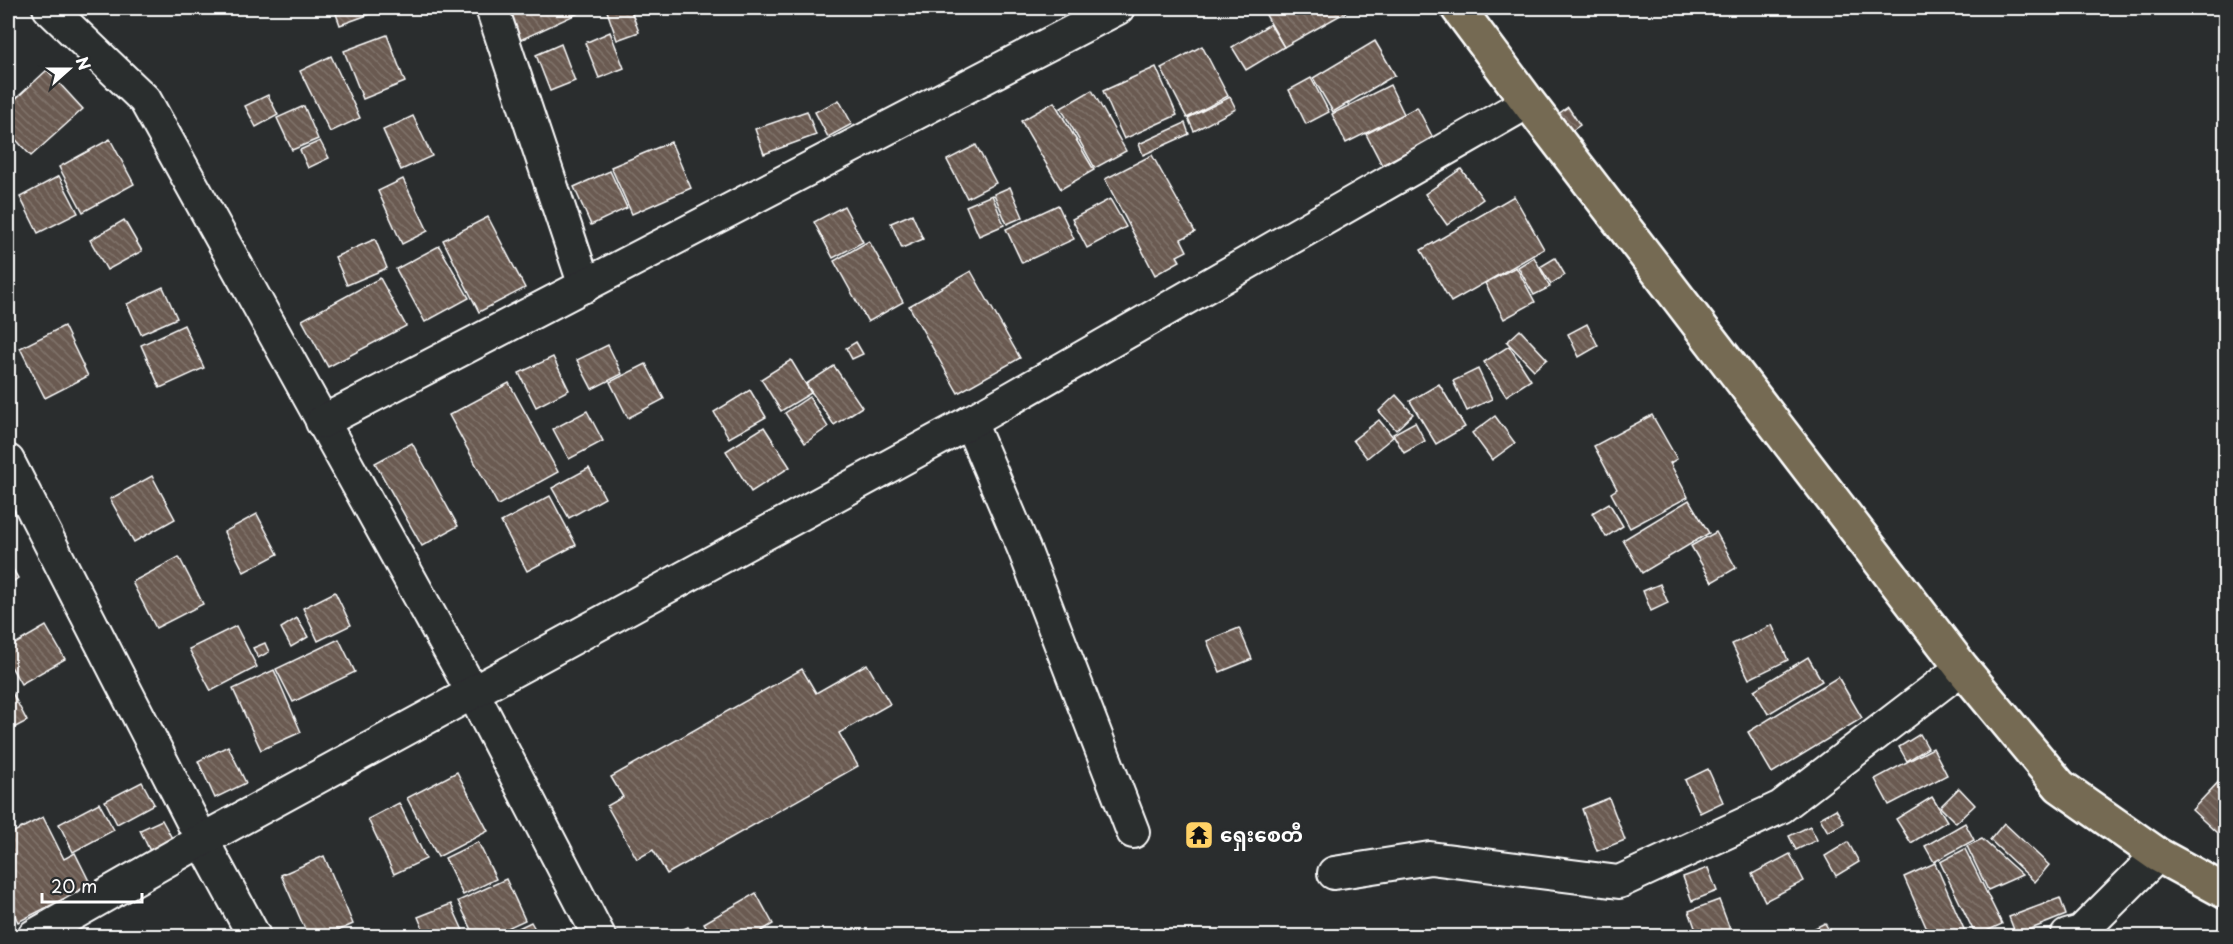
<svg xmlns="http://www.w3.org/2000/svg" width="2233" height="944" viewBox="0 0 2233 944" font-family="'Playpen Sans','Noto Sans Myanmar',sans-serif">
<defs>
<pattern id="building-back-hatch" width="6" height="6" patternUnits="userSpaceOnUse" patternTransform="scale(1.5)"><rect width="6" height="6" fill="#6a5a51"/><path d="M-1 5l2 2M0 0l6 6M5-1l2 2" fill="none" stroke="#80736b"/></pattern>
</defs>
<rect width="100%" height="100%" fill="#2a2d2e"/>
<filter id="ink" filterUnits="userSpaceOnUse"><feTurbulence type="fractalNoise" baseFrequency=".0167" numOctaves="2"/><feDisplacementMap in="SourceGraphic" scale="12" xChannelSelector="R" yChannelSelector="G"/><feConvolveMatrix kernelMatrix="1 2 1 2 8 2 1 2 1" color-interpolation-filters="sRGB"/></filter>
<g filter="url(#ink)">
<g fill="url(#building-back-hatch)" stroke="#fff" stroke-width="1.5">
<polygon points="334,8 387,8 340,25"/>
<polygon points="501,8 579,8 581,12 516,42"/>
<polygon points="618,8 630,8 639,32 617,40 607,11"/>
<polygon points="1262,8 1353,8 1284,47"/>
<polygon points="1270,24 1284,47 1246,70 1232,47"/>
<polygon points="610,32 624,68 599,78 585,43"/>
<polygon points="387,35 405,82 363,99 344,51"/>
<polygon points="1375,41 1395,75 1333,112 1313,78"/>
<polygon points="561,44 575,81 550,91 536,55"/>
<polygon points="1202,46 1228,96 1187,118 1161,68"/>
<polygon points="331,56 360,118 330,132 300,71"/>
<polygon points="1156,67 1177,115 1124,139 1103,91"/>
<polygon points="47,70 83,109 31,156 8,131 8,106"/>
<polygon points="1311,78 1329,112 1306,124 1289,90"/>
<polygon points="1390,85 1404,114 1346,143 1332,114"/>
<polygon points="1092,90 1126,151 1095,168 1061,108"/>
<polygon points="268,95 278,115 256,127 245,106"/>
<polygon points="1230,97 1236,109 1194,131 1188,118"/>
<polygon points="839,100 852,124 828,137 815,112"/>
<polygon points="1054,102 1094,170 1061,189 1021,121"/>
<polygon points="304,106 318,139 292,150 277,118"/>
<polygon points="1417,107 1433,138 1382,165 1366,134"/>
<polygon points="1568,107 1580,125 1567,134 1554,117"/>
<polygon points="807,111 816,135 764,154 755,129"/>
<polygon points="413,116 432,156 401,170 383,130"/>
<polygon points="1185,123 1189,134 1143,155 1139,144"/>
<polygon points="110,139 134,184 83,212 59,167"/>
<polygon points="320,141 329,158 308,168 300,150"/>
<polygon points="671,142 691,188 632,214 611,167"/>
<polygon points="976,145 996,183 967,198 947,160"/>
<polygon points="1152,155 1195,232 1181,239 1187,251 1177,256 1180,261 1155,275 1105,179"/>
<polygon points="1461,169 1483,199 1447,225 1425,194"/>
<polygon points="610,171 627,208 591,225 574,187"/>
<polygon points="59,176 78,213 38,233 20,197"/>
<polygon points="403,179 428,231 402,244 378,191"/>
<polygon points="1010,187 1023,217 1007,224 994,194"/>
<polygon points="992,195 1004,225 979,236 966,206"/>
<polygon points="1514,196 1544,249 1451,302 1421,250"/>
<polygon points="1110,199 1126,227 1087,248 1072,219"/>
<polygon points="1058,205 1074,239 1022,263 1006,229"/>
<polygon points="844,206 863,242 833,258 814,222"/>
<polygon points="912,214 923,239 902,248 891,223"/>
<polygon points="488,217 525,288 479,312 443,240"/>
<polygon points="124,220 142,251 107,270 90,240"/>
<polygon points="375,239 387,268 347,285 335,257"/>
<polygon points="869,241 903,302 868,322 834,261"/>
<polygon points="439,246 469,298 425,322 396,269"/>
<polygon points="1534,257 1550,287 1534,295 1518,267"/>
<polygon points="1555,258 1565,275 1551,284 1540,267"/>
<polygon points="1516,267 1535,302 1504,319 1485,283"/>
<polygon points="971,271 1020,358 958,393 909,306"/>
<polygon points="380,278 406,326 328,367 302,320"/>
<polygon points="163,287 177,318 141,334 127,304"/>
<polygon points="1587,324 1598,346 1579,357 1568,334"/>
<polygon points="184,325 204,368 160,388 141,345"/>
<polygon points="64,326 88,376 45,398 20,348"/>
<polygon points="1520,330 1547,359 1534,370 1507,342"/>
<polygon points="856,342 863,354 852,359 846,348"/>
<polygon points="608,345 622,374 592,389 577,360"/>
<polygon points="1509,346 1531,380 1506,396 1484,362"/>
<polygon points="553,357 569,390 536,407 519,373"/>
<polygon points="791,360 811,393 781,411 761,379"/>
<polygon points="646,364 664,399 628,418 610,382"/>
<polygon points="834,366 862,407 834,425 806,384"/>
<polygon points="1478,369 1492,399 1467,411 1453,381"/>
<polygon points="509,383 558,472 498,505 449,415"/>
<polygon points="1439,384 1465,427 1436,444 1410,401"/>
<polygon points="750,390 766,417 729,438 714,412"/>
<polygon points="1396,395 1413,414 1396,430 1379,411"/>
<polygon points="809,397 828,427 805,443 785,413"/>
<polygon points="587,411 603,441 569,459 553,429"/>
<polygon points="1652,415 1677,459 1670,463 1688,497 1630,528 1611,493 1617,489 1594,446"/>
<polygon points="1495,416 1515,443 1492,460 1472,433"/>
<polygon points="1379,420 1393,437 1367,458 1353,440"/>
<polygon points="1415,422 1425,441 1404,453 1393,434"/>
<polygon points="764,427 790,467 751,492 726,451"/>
<polygon points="412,443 458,526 422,546 375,463"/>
<polygon points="589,468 605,498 569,518 552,488"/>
<polygon points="152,476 175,519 134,542 110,499"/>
<polygon points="550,496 576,545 527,571 501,522"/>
<polygon points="1689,500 1709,533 1642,573 1623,540"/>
<polygon points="1609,503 1623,526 1606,537 1592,513"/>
<polygon points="257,514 278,554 244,572 224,532"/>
<polygon points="1716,532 1736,568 1712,582 1691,546"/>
<polygon points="179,557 203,604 156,628 132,582"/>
<polygon points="8,561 18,578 8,585"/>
<polygon points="1660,584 1668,603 1651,611 1643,591"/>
<polygon points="335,592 351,625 318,641 303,608"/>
<polygon points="297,618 308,637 291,647 281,628"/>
<polygon points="1772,625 1788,660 1749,679 1732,644"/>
<polygon points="46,626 65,659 21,684 8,661 8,648"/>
<polygon points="236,626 257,667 211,691 189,649"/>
<polygon points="1239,628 1252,659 1220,672 1207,641"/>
<polygon points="339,639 355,672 293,702 276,669"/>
<polygon points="265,643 269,652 258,658 253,648"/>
<polygon points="1808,657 1822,681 1768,714 1754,690"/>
<polygon points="867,664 890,704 839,733 858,766 667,874 653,850 637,859 607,806 623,797 611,777 802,669 816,693"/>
<polygon points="274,670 301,732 261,750 233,689"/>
<polygon points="1838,677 1862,718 1772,773 1748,732"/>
<polygon points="8,685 27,721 8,731"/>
<polygon points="1920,734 1928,748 1907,761 1899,747"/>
<polygon points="228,746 246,783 215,798 198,761"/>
<polygon points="1933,748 1947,775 1889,805 1875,779"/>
<polygon points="1708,769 1723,802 1700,813 1685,780"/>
<polygon points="457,772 488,831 438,857 407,798"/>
<polygon points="2226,774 2226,824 2217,833 2192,810"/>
<polygon points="142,782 154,804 117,824 105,801"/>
<polygon points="1959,788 1975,805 1956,823 1940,807"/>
<polygon points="1932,797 1947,821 1911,843 1896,819"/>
<polygon points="1609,798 1625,840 1597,851 1582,809"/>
<polygon points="99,803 114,830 73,852 59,824"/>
<polygon points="399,803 426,859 394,874 368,819"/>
<polygon points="1836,809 1844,823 1828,832 1820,818"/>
<polygon points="43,817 64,859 75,853 91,885 18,922 8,902 8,835"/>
<polygon points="162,820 174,842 151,853 140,830"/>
<polygon points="1965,823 1974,840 1934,862 1925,846"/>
<polygon points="2004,823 2049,865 2035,882 1990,840"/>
<polygon points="1810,826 1817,840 1796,850 1789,836"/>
<polygon points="1982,839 2022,875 1988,890 1967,846"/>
<polygon points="478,842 496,879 463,895 445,858"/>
<polygon points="1848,842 1859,862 1836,876 1825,856"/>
<polygon points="1965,849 2002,924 1976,936 1940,862"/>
<polygon points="1790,854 1804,881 1765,901 1752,874"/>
<polygon points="324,856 353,924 326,936 308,936 281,875"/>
<polygon points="1935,863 1967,936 1930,936 1904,877"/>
<polygon points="1708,868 1717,891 1692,901 1683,877"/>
<polygon points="506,879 525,920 490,936 475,936 458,901"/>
<polygon points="756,893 773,924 761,931 764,936 712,936 704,923"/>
<polygon points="2060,898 2066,915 2016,935 2009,917"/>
<polygon points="1719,900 1731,932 1718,936 1698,936 1689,911"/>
<polygon points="451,904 465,935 426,936 418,917"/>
<polygon points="531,922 539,936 502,936"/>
<polygon points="1825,923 1832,936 1802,936 1801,935"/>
<polygon points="688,927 693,936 669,936"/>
<polygon points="1676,929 1678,936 1656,936"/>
</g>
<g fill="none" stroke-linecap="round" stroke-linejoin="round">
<g stroke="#fff" stroke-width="36">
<g id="minor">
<polyline points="49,8 145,100 473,693 599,936"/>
<polyline points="492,8 585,286"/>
<polyline points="322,422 1118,8"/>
<polyline points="970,422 1024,549 1133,832"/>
<polyline points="8,461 202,840 254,936"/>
<polyline points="1334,873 1430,858 1619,882 1781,807 1962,668"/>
<polyline points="34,936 202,840 970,422 1528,102"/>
<polyline points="2067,936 2081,932 2158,855"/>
</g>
</g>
<g stroke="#fff" stroke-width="38">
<polyline id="trunk" points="1458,8 1528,102 1962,668 2060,786 2158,855 2226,892"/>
</g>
<use href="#minor" stroke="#2a2d2e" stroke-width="32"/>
<use href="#trunk" stroke="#746b52" stroke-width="33"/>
</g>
</g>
<defs>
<g id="temple-square" transform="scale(1.5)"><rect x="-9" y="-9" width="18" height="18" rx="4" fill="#ffd166" stroke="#2a2d2e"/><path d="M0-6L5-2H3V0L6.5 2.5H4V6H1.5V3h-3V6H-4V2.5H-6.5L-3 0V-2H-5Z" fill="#111"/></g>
</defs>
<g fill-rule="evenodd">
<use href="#temple-square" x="1199" y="835"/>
</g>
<g text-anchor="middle" stroke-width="6" stroke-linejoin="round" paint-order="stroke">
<g font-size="20" font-weight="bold" fill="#fff" stroke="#2a2d2e" text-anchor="start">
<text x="1220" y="842">ရှေးစေတီ</text>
</g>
</g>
<rect width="2233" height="944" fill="none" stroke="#2a2d2e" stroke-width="30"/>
<rect x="15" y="15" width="2203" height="914" fill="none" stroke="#fff" stroke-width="2" filter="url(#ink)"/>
<g transform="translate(69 69) rotate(69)" stroke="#2a2d2e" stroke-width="4.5" paint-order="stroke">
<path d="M0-4.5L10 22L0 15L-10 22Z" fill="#ffffff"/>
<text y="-9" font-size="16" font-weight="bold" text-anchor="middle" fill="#ffffff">N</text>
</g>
<path d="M42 893v9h100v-9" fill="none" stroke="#ffffff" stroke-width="3"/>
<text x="51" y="893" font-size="18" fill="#ffffff" stroke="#2a2d2e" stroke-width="4.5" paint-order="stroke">20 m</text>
</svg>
